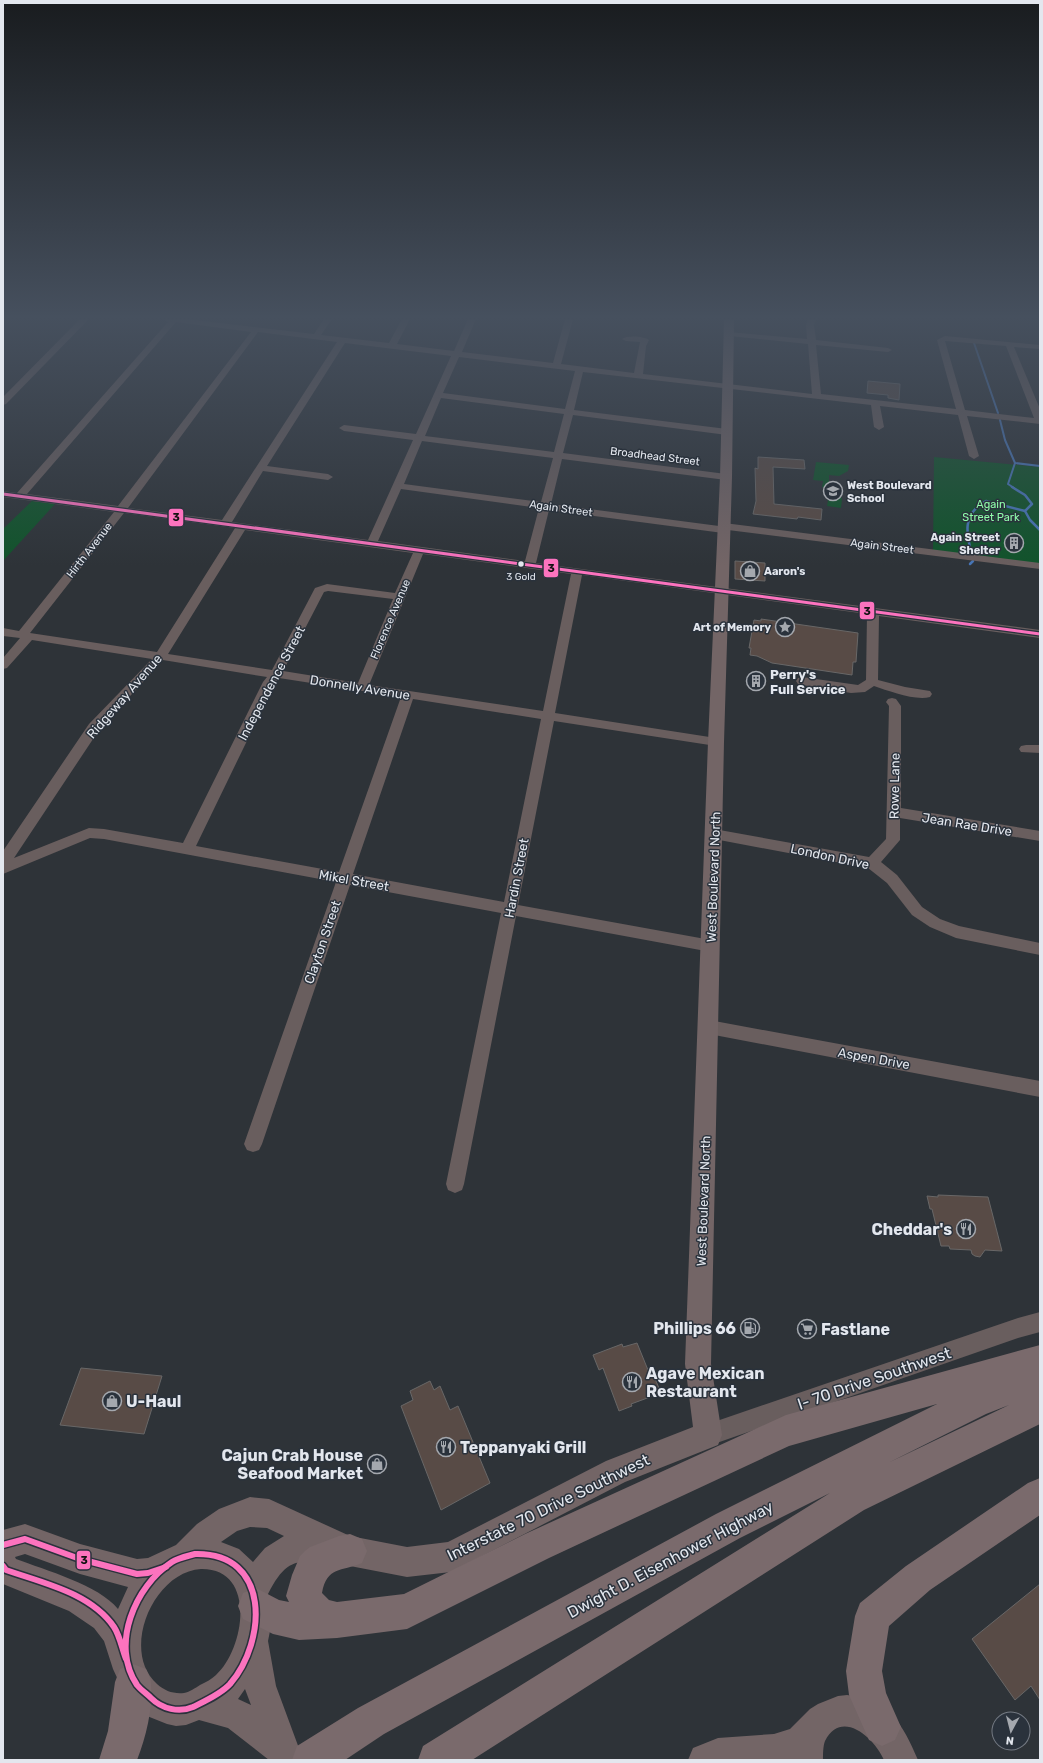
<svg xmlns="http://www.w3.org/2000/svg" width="1043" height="1763" viewBox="0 0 1043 1763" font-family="Rubik,sans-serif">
<rect width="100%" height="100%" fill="#2e3338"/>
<g fill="#11532b">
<polygon points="934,457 1040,467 1040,564 933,551"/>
<polygon points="816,462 849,465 848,471 839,476 829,475 829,482 833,482 833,488 838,490 842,499 841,508 827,506 829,495 825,493 825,488 822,487 823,481 813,480"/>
<polygon points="32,501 55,504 3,561 3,529"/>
</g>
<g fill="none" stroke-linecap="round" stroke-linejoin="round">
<g stroke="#4775b6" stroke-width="2">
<polyline points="974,343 998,413"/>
<polyline points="1000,420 1005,440 1015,463 1040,466"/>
<polyline points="1014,488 1008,484 1015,463"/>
</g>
<g stroke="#4775b6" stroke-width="2.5">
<polyline points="1012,487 1025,495 1032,504 1025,511 1030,520 1040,530"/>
<path d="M972,556c-6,-23 -10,-42 14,-55l39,10"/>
<polyline points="970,564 973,561"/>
</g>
</g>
<g fill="#584b46" stroke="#686767">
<polygon points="868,381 900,384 899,400 888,398 888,395 867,393"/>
<polygon points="758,457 804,460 805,469 773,467 774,504 822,509 821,520 798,517 797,519 753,514 756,501 755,468 758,469"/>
<polygon points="735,561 765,563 765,581 735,579"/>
<polygon points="761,619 858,633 856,662 853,662 852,675 772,663 757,656 750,655 751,648 749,648 754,620 761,621"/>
<polygon points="751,674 763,676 761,687 749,685"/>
<polygon points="938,1195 988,1197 1002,1251 985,1250 980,1257 975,1256 972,1254 971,1250 950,1249 949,1246 941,1246 932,1209 930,1209 927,1196 938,1197"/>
<polygon points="637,1343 648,1370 651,1369 661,1393 631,1404 632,1406 619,1411 603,1368 599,1370 593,1355 622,1344 623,1347"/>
<polygon points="81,1368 162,1376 144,1434 60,1425"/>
<polygon points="430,1381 434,1390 440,1386 450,1410 458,1406 490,1483 441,1510 401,1406 413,1400 410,1391"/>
<polygon points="1040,1584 1040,1700 1031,1686 1015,1700 972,1639"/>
</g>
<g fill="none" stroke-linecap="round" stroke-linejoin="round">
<g fill="#695e5e" fill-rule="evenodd">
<polygon points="80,319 89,319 6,404 3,405 3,397"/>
<path d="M163,319h24l127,15 10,-15h8l-11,16 68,8 13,-24h8l-13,25 57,7 14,-32h8l-14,33 91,11 12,-44h8l-12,45 73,9 6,-31 -14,-1 -4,-2c5,-4 22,-3 27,1l-3,6 -3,28 169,20 -4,-50 -79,-8 -4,-2 4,-2 78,7 -1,-14 2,-6h8l-2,6 2,15 72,8 4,2 -4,2 -72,-7 5,49 135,15 -19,-69 8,-4 95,9v4l-26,-2 26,62v15l-73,-8 12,40 -5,3 -5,-3 -11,-41 -78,-9 4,21 -5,3 -5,-3 -3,-22 -288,-33 -9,38 153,19 5,3 -5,3 -154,-20 -10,38 163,21 5,3 -5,3 -164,-21 -11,45 168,22 1,-2 4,-1 316,40v6l-312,-39 -1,2 -4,1 -174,-23 -13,53 504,67v8l-161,-22 -1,64 27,7 25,4 2,3 -2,3c-15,4 -41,-6 -56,-11l-9,6 -14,1 -49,-8 -4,-1 -2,-3 2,-3 4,-1 56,8 8,-5 1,-66 -285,-39 -27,138 161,25 5,1 2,3 -2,3 -5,1 -162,-25 -36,184 193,35 6,2 2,4 -2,4 -6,2 -195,-36 -52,268 -2,6 -7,3 -7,-3 -2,-6 55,-271 -151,-28 -88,259 -3,6 -6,2 -6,-2 -3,-6 92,-262 -232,-43 -14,-1 -87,36v-23l86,-127 63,-65 -120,-19 -25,28 -4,1v-11l17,-20 -17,-2v-8l16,3 95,-119 -111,-15v-6l14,2 151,-171zM176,322l75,10 -133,174 -91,-12zM258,332l79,10 -115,178 -94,-12zM945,341l61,5 28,72 -69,-8zM345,343l106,13 -35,78 -72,-9 -5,3 5,3 69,9 -45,100 -136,-18 31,-51 65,9 5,-3 -5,-3 -61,-8zM459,357l116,14 -10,38 -122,-16zM441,398l123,16 -10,38 -129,-16zM422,441l131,17 -12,44 -137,-18zM401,489l138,19 -14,53 -147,-20zM124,513l111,15 -78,124 -127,-19zM245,530l168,23 -18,40 -68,-9 -12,4 -43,82 -104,-16zM423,554l148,20 -28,137 -174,-26zM328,591l65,8 -35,84 -75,-12 41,-79zM163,660l104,17 -4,5 -80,161 -79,-14 -15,-1 -75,30 85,-128zM279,678l122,19 -62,175 -143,-26 79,-163zM413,699l128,20 -37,183 -151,-28z"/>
<polygon points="892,698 896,699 901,706 901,808 1040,831 1040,841 900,818 900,840 881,862 897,875 922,907 940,919 959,926 1040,943 1040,955 956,938 930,927 912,915 887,883 868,868 714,839 709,838 707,834 709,830 714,829 869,857 886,839 889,706 886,702 888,699"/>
<polygon points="1026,745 1040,745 1040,753 1021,752 1019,749 1021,746"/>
<polygon points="709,1020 1040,1081 1040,1097 709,1034 703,1032 701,1027 703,1022"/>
<polygon points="1040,1312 1040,1332 1018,1338 708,1446 700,1443 697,1435 700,1427 708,1424 1018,1318"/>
</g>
<g fill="#736566" fill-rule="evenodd">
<path d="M724,319h10l-2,158 -8,265 -13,622 11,71 -4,10 -93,37 -174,90 -44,5 -57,-11 -16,-6 -4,2c-35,-3 -45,-1 -62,32l3,9 1,18 -4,20 8,45 24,65 -3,9h-28l-41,-32 -29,-8 -13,5 -10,1 -9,-2 -20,-8 -8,-5 -13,-14 -13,-28 -9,-28 -10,-13 -25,-17 -66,-27v-54l22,-6 55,20 57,15 11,-1 28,-13 21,-21 22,-15 31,-12 19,2 81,37 57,11 41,-5 158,-81 87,-34 -8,-63 23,-622 12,-265zM250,1527l17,1 17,8 -19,12 -12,14 -14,-13 -18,-7 16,-11zM25,1554l55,20 48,13 -10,22c-19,-24 -73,-39 -102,-50l-1,-2zM201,1569c56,-1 44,80 15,106 -4,4 -10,7 -16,10 -5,3 -10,7 -16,8 -11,1 -19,-2 -27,-9 -37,-33 -4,-112 44,-115zM245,1689l6,16 -13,-6z"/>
<path d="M847,1695c43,6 55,28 71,65h-34c-9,-21 -42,-52 -59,-19 -2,5 -2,13 -2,19h-135l5,-12 25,-10 56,-4 16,-5 20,-20 8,-5 20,-8z"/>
</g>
<g fill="#7a6a6c" fill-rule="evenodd">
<path d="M1040,1345v79l-176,86 -392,250h-54l5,-14 407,-253 -90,45 -356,196 -39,26h-53l5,-14 61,-38 358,-194 221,-110 -148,42 -240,112 -142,71 -70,9 -38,2 -26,-6 -30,-15 -5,-13 5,-13 13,-5 23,12 10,2 -3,-6 6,-21 8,-19 5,-5 5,-4 29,-11 11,-2 12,5 5,12 -5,12c-21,9 -35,3 -40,30l7,7 8,2 67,-8 121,-60 261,-119zM1009,1405l-119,57 96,-48z"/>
<polygon points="1040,1478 1040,1515 930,1590 889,1626 882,1671 886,1693 901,1727 895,1740 882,1746 869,1740 849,1695 846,1671 855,1616 860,1603 906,1566 1028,1483"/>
<path d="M133,1664l13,5c2,4 5,10 5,15 2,25 -5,53 -14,76h-38l9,-29 7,-49 5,-13z"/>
</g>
<g stroke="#2a323c" stroke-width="5.5">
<polyline id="bus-1-far1" points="3,494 1040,634"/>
</g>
<g stroke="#2a323c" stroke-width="9">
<g id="bus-1">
<polyline points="3,1545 25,1539 80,1559 137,1574 148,1573 166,1567"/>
<path d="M195,1554c76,-2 72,87 35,130 -9,10 -25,17 -37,23 -14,6 -31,2 -42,-9 -4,-4 -10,-8 -14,-13 -27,-40 -2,-99 35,-123 6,-4 16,-6 23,-8z"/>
<path d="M3,1566l3,4c37,13 85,23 108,57 6,9 8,22 12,32"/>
</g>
</g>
<use href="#bus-1-far1" stroke="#fc73be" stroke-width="3"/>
<use href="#bus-1" stroke="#fc73be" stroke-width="6"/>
</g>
<linearGradient id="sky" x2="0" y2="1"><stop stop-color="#191c1f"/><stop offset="0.56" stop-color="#46505e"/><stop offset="1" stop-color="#46505e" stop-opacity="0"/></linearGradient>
<rect width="1043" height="566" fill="url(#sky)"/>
<defs>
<g id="school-ring" transform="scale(1)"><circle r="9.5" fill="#2a323c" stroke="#a4a8ae" stroke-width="1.5"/><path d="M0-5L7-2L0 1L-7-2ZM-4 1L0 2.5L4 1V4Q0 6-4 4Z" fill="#a4a8ae"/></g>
<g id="building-ring" transform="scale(1)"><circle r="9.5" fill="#2a323c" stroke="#a4a8ae" stroke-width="1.5"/><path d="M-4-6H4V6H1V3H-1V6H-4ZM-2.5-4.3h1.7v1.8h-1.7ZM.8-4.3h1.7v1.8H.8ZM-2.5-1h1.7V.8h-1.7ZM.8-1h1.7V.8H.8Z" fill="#a4a8ae"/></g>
<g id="shop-ring" transform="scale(1)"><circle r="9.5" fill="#2a323c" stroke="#a4a8ae" stroke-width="1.5"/><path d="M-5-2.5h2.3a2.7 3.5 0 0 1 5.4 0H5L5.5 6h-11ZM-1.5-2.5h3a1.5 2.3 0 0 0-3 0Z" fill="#a4a8ae"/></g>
<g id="sight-ring" transform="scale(1)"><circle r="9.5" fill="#2a323c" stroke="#a4a8ae" stroke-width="1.5"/><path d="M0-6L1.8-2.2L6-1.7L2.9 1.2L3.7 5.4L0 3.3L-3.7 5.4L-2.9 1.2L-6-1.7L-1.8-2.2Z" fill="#a4a8ae"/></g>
<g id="restaurant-ring" transform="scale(1)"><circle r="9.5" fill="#2a323c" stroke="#a4a8ae" stroke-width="1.5"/><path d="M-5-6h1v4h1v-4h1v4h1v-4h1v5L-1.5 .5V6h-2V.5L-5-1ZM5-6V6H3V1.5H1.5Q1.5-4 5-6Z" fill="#a4a8ae"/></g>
<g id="fuel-ring" transform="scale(1)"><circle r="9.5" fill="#2a323c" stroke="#a4a8ae" stroke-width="1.5"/><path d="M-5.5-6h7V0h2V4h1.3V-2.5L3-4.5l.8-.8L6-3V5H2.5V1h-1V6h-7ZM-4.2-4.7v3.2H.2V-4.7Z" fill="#a4a8ae"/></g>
<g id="supermarket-ring" transform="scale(1)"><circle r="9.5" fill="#2a323c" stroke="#a4a8ae" stroke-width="1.5"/><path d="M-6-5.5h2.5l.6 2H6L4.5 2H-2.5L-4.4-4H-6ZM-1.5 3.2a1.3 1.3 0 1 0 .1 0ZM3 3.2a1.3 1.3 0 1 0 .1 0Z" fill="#a4a8ae"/></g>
</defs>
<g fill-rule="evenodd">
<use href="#school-ring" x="833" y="491"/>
<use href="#building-ring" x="1014" y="543"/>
<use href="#shop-ring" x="750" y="571"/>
<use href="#sight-ring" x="785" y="627"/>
<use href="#building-ring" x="756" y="681"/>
<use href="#restaurant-ring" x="966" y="1229"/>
<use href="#fuel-ring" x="750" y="1328"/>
<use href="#supermarket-ring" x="807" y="1329"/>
<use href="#restaurant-ring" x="632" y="1382"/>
<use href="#shop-ring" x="112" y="1401"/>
<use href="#restaurant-ring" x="446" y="1447"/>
<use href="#shop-ring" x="377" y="1464"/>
</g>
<circle fill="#e3e7ee" stroke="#2a323c" stroke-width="1.5" cx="521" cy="564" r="3.5"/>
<g text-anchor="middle" stroke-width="3" stroke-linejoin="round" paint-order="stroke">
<g font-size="10" fill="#e3e7ee" stroke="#2a323c">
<text x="521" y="580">3 Gold</text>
</g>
<g font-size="11" fill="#e3e7ee" stroke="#2a323c">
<text transform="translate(655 456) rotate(7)" y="4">Broadhead Street</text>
<text transform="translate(561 508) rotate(8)" y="4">Again Street</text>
<text transform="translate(882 546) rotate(7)" y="4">Again Street</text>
<text transform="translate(89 550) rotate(-52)" y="4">Hirth Avenue</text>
<text transform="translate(390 619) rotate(-67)" y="4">Florence Avenue</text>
</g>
<g font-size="11" font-weight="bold" fill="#e3e7ee" stroke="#2a323c" text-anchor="start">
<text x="847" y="489">West Boulevard<tspan x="847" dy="13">School</tspan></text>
<text x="1000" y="541" text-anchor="end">Again Street<tspan x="1000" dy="13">Shelter</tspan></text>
<text x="764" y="575">Aaron's</text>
<text x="771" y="631" text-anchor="end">Art of Memory</text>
</g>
<g font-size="11" fill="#8ffdaa" stroke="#2a323c">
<text x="991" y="508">Again<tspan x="991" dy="13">Street Park</tspan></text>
</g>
<g font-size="13" font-weight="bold" fill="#e3e7ee" stroke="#2a323c" text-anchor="start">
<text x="770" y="679">Perry's<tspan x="770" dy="15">Full Service</tspan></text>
</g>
<g font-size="13" fill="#e3e7ee" stroke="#2a323c">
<text transform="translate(271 683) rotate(-62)" y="5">Independence Street</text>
<text transform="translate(360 687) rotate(9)" y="5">Donnelly Avenue</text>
<text transform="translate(124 696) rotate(-49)" y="5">Ridgeway Avenue</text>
<text transform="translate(894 786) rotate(-89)" y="5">Rowe Lane</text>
<text transform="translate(967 824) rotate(9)" y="5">Jean Rae Drive</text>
<text transform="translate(830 856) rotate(12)" y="5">London Drive</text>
<text transform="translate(713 877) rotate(-88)" y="5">West Boulevard North</text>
<text transform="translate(516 878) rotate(-79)" y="5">Hardin Street</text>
<text transform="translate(354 880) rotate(10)" y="5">Mikel Street</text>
<text transform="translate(322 942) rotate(-71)" y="5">Clayton Street</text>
<text transform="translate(874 1058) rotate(10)" y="5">Aspen Drive</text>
<text transform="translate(703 1201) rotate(-88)" y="5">West Boulevard North</text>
</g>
<g font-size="16" font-weight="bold" fill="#e3e7ee" stroke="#2a323c" text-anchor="start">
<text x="952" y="1235" text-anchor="end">Cheddar's</text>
<text x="736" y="1334" text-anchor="end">Phillips 66</text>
<text x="821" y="1335">Fastlane</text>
<text x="646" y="1379">Agave Mexican<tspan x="646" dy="18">Restaurant</tspan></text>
<text x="126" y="1407">U-Haul</text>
<text x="460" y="1453">Teppanyaki Grill</text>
<text x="363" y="1461" text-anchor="end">Cajun Crab House<tspan x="363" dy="18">Seafood Market</tspan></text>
</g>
<g font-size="16" fill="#e3e7ee" stroke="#2a323c">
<text transform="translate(874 1378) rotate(-19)" y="6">I- 70 Drive Southwest</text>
<text transform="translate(548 1507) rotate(-26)" y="6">Interstate 70 Drive Southwest</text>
<text transform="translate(670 1559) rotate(-28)" y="6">Dwight D. Eisenhower Highway</text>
</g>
</g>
<g stroke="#2a323c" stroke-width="1.5">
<rect x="168" y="508" width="16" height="19" rx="4" fill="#fc73be"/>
<rect x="543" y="558" width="16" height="20" rx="4" fill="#fc73be"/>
<rect x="859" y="601" width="16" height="19" rx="4" fill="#fc73be"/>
<rect x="76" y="1550" width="15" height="20" rx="4" fill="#fc73be"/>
</g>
<g font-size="11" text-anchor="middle" font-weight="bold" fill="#111">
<text x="176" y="521">3</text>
<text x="551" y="572">3</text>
<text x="867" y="615">3</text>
<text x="84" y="1564">3</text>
</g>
<rect width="1043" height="1763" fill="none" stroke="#e3e7ee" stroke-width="8"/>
<g transform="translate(1011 1731) rotate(187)"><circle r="19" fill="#2a323c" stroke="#747a83"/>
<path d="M0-3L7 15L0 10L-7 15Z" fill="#a4a8ae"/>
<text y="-6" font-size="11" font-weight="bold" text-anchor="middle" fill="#e3e7ee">N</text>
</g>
</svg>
